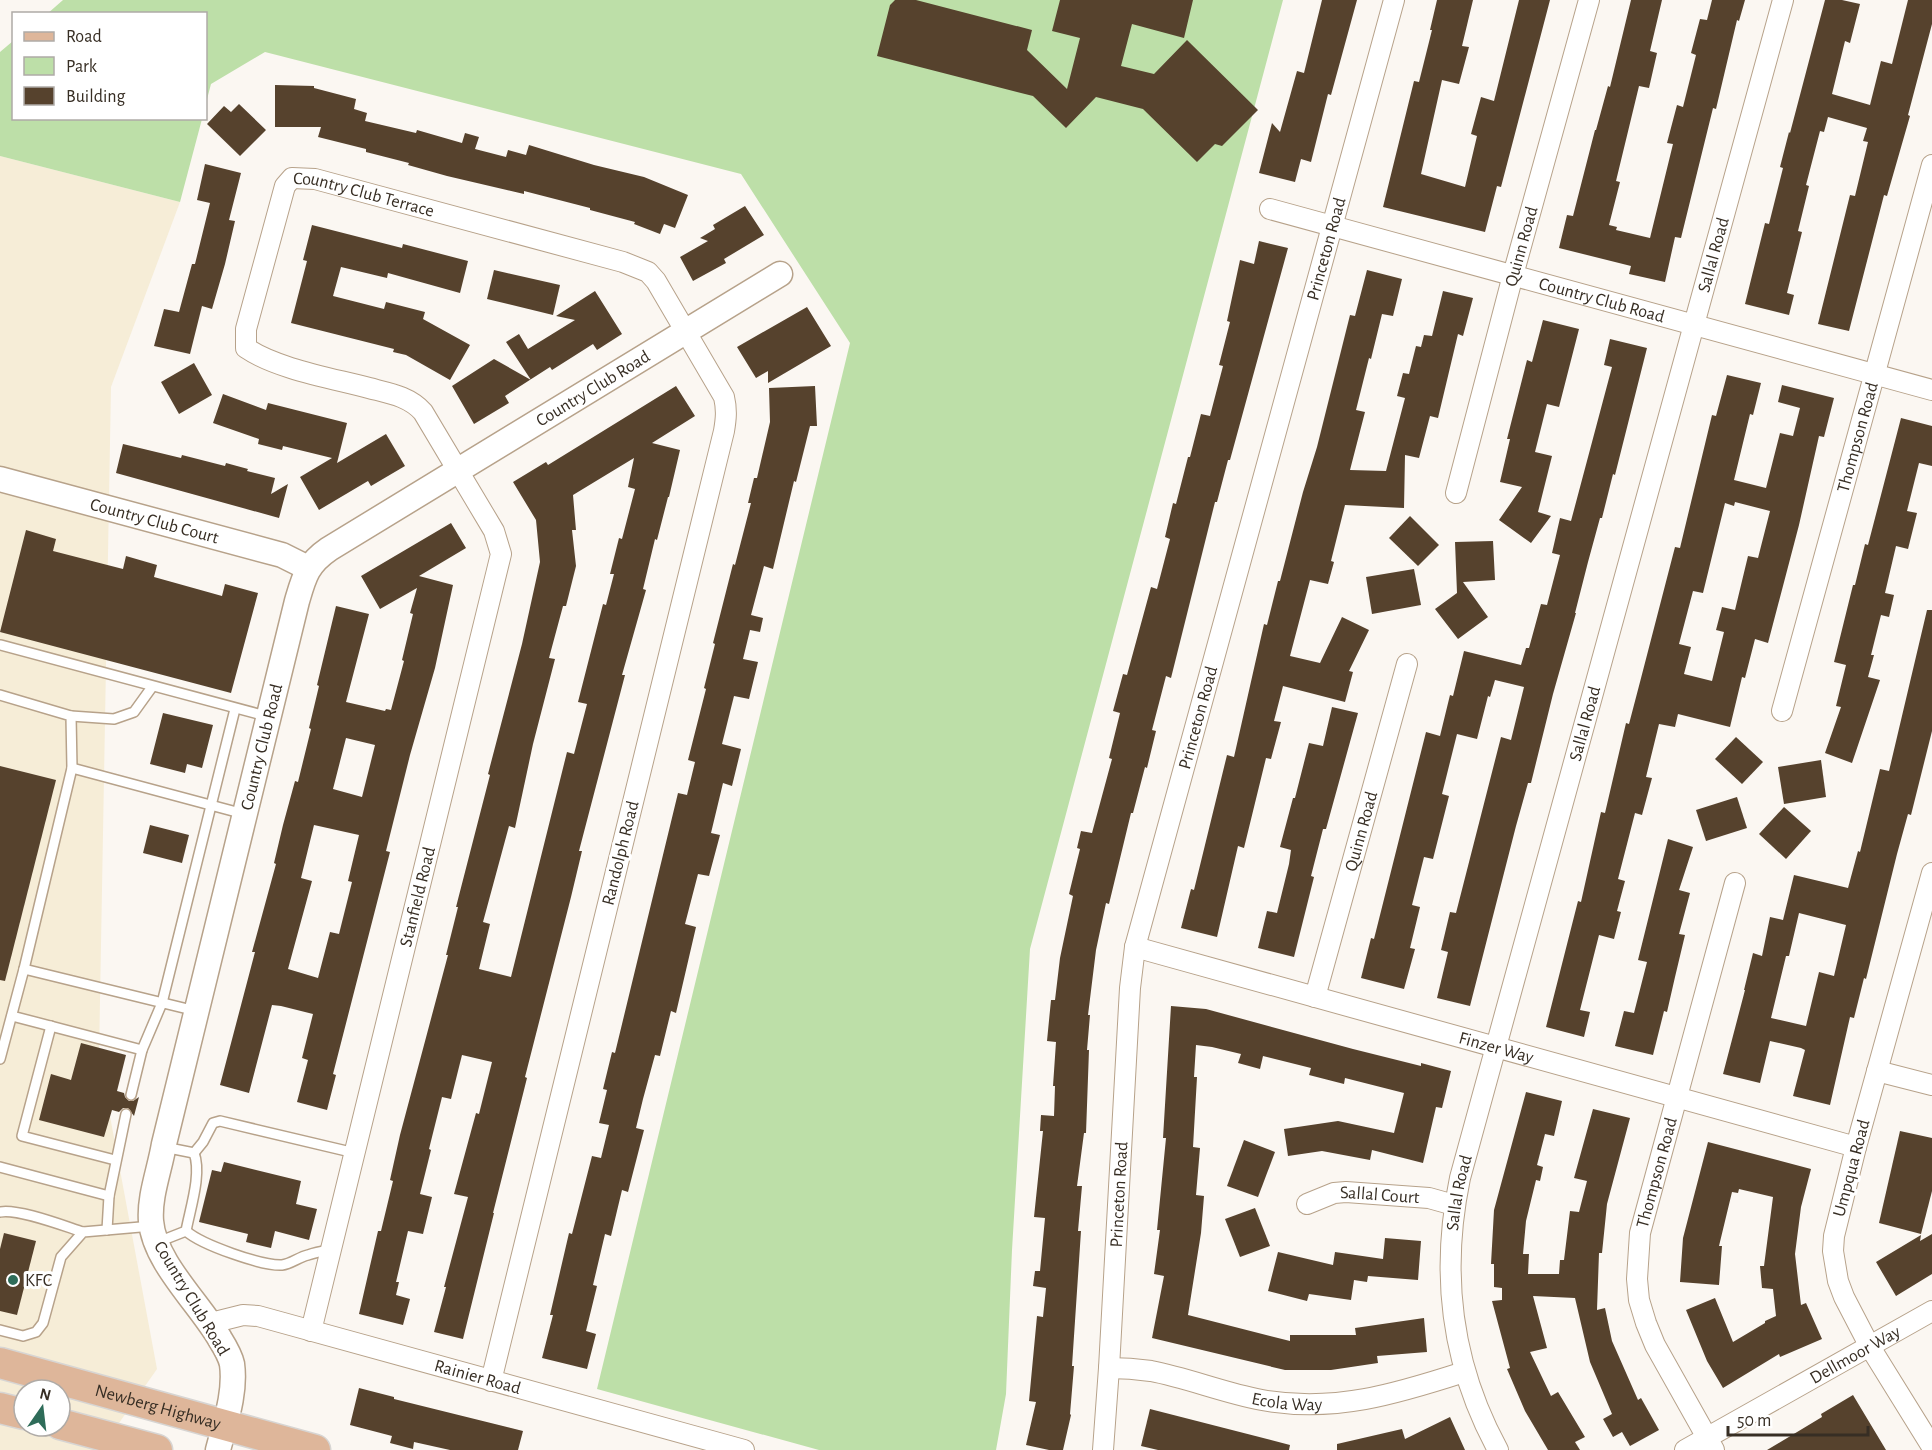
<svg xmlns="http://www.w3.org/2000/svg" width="1932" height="1450" viewBox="0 0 1932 1450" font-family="'Alegreya Sans',sans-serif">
<rect width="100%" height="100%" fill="#fbf7f2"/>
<path fill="#f6edd7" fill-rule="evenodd" d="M0,156l180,46 -69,185 -12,670 58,312 -57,81h-100zM24,1390h36v36h-36z"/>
<g fill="#bddfa8">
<polygon points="63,0 1283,0 1030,949 1012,1250 1006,1394 996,1450 819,1450 597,1389 850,343 741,174 265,52 211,84 206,103 206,14 47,14"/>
<polygon points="13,41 14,118 202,119 180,202 0,156 0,52"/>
</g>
<g fill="#56422d" fill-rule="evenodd">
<polygon points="895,0 916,0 1032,30 1027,50 1067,89 1080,38 1052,31 1060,0 1193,0 1184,38 1132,24 1121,66 1154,74 1187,40 1258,110 1222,146 1215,144 1197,162 1143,109 1096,97 1066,128 1033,96 877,56 890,5"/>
<polygon points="1322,0 1357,0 1331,95 1328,94 1311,162 1301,159 1295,182 1259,173 1272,123 1280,132 1297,71 1304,73"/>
<polygon points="1437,0 1473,0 1462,46 1469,47 1459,84 1442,80 1421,174 1465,187 1477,136 1471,134 1481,97 1494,101 1519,0 1550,0 1501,187 1497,186 1485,232 1383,207 1414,81 1419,82 1432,30 1430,30"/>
<polygon points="1631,0 1662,0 1650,51 1657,53 1649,88 1639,86 1616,181 1620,182 1609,225 1617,227 1616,230 1650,238 1673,144 1667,143 1677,105 1683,107 1696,55 1691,53 1700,19 1707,20 1712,0 1745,0 1739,21 1737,20 1716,109 1713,108 1681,238 1675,237 1665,282 1629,274 1631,266 1559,248 1567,215 1573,216 1595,130 1596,130 1608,86 1610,87"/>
<polygon points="1825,0 1842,0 1860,4 1850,43 1845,41 1832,94 1870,105 1881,61 1892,64 1908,0 1932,0 1932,24 1908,115 1910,116 1887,196 1884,195 1849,331 1818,324 1850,195 1855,196 1868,142 1863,141 1867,128 1828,117 1824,132 1820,131 1806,185 1809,186 1798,231 1802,232 1787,293 1794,295 1789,315 1745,304 1765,223 1769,224 1783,168 1780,167 1789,132 1790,133"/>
<polygon points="275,85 314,86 314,88 356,99 354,109 367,113 365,121 416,133 417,130 462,143 465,133 479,137 475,149 506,157 508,150 526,155 529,145 594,165 644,177 688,195 675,228 664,224 660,234 634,224 635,222 590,210 590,208 524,191 524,194 447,176 408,165 409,163 366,152 366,149 318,137 321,127 275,127"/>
<polygon points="239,104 266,130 240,156 207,124 224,106 231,112"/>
<polygon points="205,164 241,173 229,220 235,221 225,264 212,309 202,306 190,354 154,346 164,309 179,312 192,264 195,264 210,203 197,200"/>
<polygon points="745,206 764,235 724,259 726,263 693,281 680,257 708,241 700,238 715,229 713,225"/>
<polygon points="312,225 402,248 403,244 468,261 460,293 388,273 387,278 341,267 333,296 384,309 386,302 425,312 423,319 470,345 450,380 406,355 393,352 394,349 291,323 307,261 303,260"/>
<polygon points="1259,241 1288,248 1230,460 1228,460 1217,502 1215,502 1171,678 1166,676 1152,730 1156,731 1147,768 1145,767 1133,813 1131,813 1109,904 1106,903 1096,950 1088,1015 1090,1015 1087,1050 1089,1050 1086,1133 1084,1133 1077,1186 1082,1186 1078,1231 1081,1231 1072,1366 1074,1366 1070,1414 1071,1415 1063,1450 1049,1450 1026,1445 1036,1402 1029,1401 1037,1316 1043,1317 1046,1288 1033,1286 1035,1271 1040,1271 1045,1218 1034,1217 1043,1131 1040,1131 1041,1115 1054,1116 1055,1086 1053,1086 1056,1042 1047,1041 1051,1000 1055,1000 1060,958 1073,896 1069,894 1080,849 1077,848 1081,831 1092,833 1112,759 1109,758 1120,713 1113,711 1123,674 1127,675 1151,587 1157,589 1170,539 1165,537 1173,503 1176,504 1188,457 1190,457 1201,414 1210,416 1223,366 1219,365 1230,322 1227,321 1240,260 1254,264"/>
<polygon points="494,270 560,285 553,315 487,299"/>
<polygon points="1367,270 1402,279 1393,316 1382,314 1371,359 1369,358 1356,410 1365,412 1350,470 1386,471 1405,398 1397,396 1403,373 1409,374 1416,346 1421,347 1424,335 1432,336 1443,291 1473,298 1463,336 1458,334 1438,418 1430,416 1419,458 1405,455 1404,508 1345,505 1331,561 1334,562 1328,584 1310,580 1290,656 1320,663 1342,617 1369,630 1349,671 1353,672 1345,702 1283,686 1274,721 1281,722 1271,759 1266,758 1244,848 1238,846 1217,937 1181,928 1191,889 1194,890 1227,755 1234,757 1264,624 1267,625 1278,581 1280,581 1303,492 1317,447 1350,315 1355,316"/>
<polygon points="595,291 622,334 597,350 593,344 552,370 550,367 505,396 509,403 474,424 452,386 494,359 531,380 506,342 519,334 528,349 575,320 556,316"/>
<polygon points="807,307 831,346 768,383 768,371 756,378 737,347"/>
<polygon points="1543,320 1579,329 1559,407 1547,404 1535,452 1552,456 1538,512 1551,516 1531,543 1499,520 1522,487 1500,482 1510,439 1507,439 1527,360 1532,362"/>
<polygon points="1610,339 1647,348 1615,475 1613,474 1602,518 1600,518 1588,562 1575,613 1576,613 1553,694 1531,783 1528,783 1516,826 1470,1006 1437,998 1448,952 1441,950 1450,912 1456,913 1501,737 1511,740 1524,687 1495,680 1490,697 1488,696 1477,739 1457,734 1442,794 1449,796 1433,859 1424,857 1412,905 1420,907 1410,948 1415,949 1404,989 1361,978 1371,938 1374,939 1426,732 1440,736 1450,695 1453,696 1464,651 1521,665 1526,648 1529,648 1541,604 1547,605 1560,555 1552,553 1560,518 1571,521 1612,367 1604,365"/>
<polygon points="194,363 212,395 179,414 161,382"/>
<path d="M1727,375l34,8 -8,32 -3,-1 -16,66 32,8 14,-55 13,3 7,-28 -22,-6 4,-17 52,13 -10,39 -5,-1 -20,89 -31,118 -13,-4 -10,39 -3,-1 -12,50 -52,-13 -3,13 -16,-3 -13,53 6,1 -10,37 -7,-2 -17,66 7,2 -8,30 4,1 -7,27 -15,-4 -19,75 10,2 -6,25 -38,-10 32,-126 3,1 20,-90 4,1 21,-90 3,1 11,-42 35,-135 5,1 32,-133 4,1zM1735,502l35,9 -12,47 -10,-2 -13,54 -13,-3 -6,23 8,2 -12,49 -28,-7 7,-27 -12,-3 14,-53 10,2 22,-90 9,3z"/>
<path d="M676,386l19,30 -43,27 28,7 -11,47h-1l-11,43 -2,-1 -12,50 3,1 -24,85h3l-46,176h3l-11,46 -46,180 2,1 -34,135h1l-31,126 -29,-7 12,-45h-2l24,-90 -14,-3 22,-81 3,1 13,-52 -30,-7 -11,44 -9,-2 -13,52 2,1 -11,44 12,3 -9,37 -15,-3 -12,51h3l-3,13 14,4 -7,26 -44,-11 19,-83h3l12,-50 -3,-1 10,-45 48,-180h-2l12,-48h-2l34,-132 -2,-1 34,-130 18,-82 -4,-42 -23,-38 33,-20 2,3zM634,458l-6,29 7,2 -13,50 -3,-1 -9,36h4l-8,31 -3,-1 -25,98 9,2 -13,50 -7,-2 -56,225 -32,-8 11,-45 -7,-2 26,-96 6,2 18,-84 22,-85 -6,-1 14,-52h3l10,-40 -4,-36h4l-3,-35z"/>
<polygon points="815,386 817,426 810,426 796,482 794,481 773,569 764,566 751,615 763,618 760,632 750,630 743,659 758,662 749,699 734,696 722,744 741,749 732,786 723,783 711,833 720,835 709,876 698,874 685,924 696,927 683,983 676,1013 671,1011 660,1056 655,1055 643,1099 636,1128 644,1130 628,1192 622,1190 611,1236 605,1234 593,1285 597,1286 586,1331 596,1334 587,1369 542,1358 553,1315 550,1315 569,1233 572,1234 592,1156 601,1158 609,1125 599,1123 607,1090 603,1089 612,1052 615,1053 678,793 687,795 695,762 688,760 706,689 704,688 715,644 713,643 733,564 735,565 751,503 748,503 754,478 757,478 770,422 769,388"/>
<polygon points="223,394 266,410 268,403 347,423 337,463 386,434 405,466 371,486 368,481 319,510 300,477 332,458 283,446 282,450 258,444 259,439 213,423"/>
<polygon points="1901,418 1932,426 1932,466 1919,463 1907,511 1917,513 1908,549 1896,546 1885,593 1894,595 1889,617 1881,615 1871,655 1874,655 1868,677 1880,680 1852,763 1825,753 1841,707 1836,706 1846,665 1834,662 1853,585 1855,585 1865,544 1868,545"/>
<polygon points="123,444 181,458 182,455 225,466 226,463 248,469 247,471 275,478 271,494 288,484 279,518 116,473"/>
<polygon points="1410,516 1439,545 1418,566 1389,538"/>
<path d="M451,523l15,25 -47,28 34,9 -18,83 -25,87 -24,96 4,1 -57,222 3,1 -9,35 -30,-8 11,-42 -6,-2 11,-44 -32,-8 -9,-1 -23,88 -29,-8 35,-133h-3l24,-88 -2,-1 9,-38 12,-44 3,1 13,-53 -2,-1 10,-42 -2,-1 19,-79 33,8 -23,88 39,9 1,-2 5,1 13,-49 -2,-1 11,-46 -3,-1 7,-25 -37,21 -19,-33zM346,738l29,7 -13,52 -29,-8zM314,825l45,10 -11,46 4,1 -13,52 -9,-2 -12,46 -30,-9 24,-88 -11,-3z"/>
<polygon points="26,530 56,539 53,551 123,569 126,556 157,565 154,577 222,596 225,584 258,593 231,693 0,632"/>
<polygon points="1493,541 1495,580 1463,582 1488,617 1458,639 1435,609 1457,593 1455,542"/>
<polygon points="1414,569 1421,605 1372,614 1366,577"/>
<path d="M1927,610h5v121l-21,84 -3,-1 -11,40 -31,125 -2,-1 -10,40 -4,-1 -20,88 -37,-9 12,-46 -4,-2 -31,-7 -10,42 -37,-9 22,-84h-1l9,-37 9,3 8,-39 13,3 11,-45 54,13 10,-37 2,1 20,-83 9,2zM1799,913l47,12 -12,51 -15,-4 -13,54 -35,-8 15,-62h3z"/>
<polygon points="1332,707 1358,713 1326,829 1323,829 1311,876 1314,877 1294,957 1258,948 1267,911 1277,913 1289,864 1291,850 1280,847 1293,798 1295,798 1309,743 1323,746"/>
<polygon points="163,713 213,725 202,768 187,764 185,773 150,764"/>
<polygon points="1736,737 1763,762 1742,784 1715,759"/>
<polygon points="1821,760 1826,797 1784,804 1778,767"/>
<polygon points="0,766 56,780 5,981 0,980"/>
<polygon points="1737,797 1747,828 1706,841 1696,810"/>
<polygon points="1784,807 1811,831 1786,859 1759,834"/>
<polygon points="150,825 189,835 182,863 143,853"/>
<polygon points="1668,839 1693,847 1679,890 1690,893 1679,934 1685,935 1675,977 1667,1012 1664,1011 1653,1055 1615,1046 1624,1011 1634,1013 1647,962 1638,960"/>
<polygon points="1171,1006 1206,1009 1353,1049 1421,1066 1421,1063 1451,1071 1442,1108 1436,1107 1423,1163 1372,1150 1370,1160 1322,1151 1288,1156 1284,1129 1338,1121 1394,1133 1404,1093 1345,1078 1344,1084 1309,1075 1311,1068 1263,1056 1260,1069 1238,1063 1241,1054 1212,1047 1196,1045 1194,1077 1197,1077 1193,1147 1200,1148 1196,1195 1204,1196 1201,1233 1188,1315 1290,1341 1290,1335 1356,1335 1355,1328 1424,1318 1427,1352 1377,1356 1378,1363 1331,1370 1285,1370 1152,1338 1164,1276 1154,1274 1160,1230 1157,1230 1166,1138 1163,1138"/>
<polygon points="81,1043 126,1055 117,1091 124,1093 125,1097 129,1101 133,1101 139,1097 134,1116 128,1108 123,1108 119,1112 112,1110 104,1137 39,1120 51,1074 71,1080"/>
<polygon points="1526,1092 1562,1101 1554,1136 1545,1134 1537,1165 1543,1167 1540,1181 1536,1180 1526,1221 1523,1254 1529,1254 1528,1274 1559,1274 1560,1260 1564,1260 1570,1211 1579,1212 1587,1181 1574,1178 1593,1109 1630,1118 1607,1204 1602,1253 1599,1253 1597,1310 1605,1308 1612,1341 1638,1400 1641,1398 1659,1430 1630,1446 1622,1432 1613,1437 1603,1419 1612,1414 1590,1362 1575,1298 1533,1296 1547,1348 1530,1352 1551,1396 1558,1392 1585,1437 1575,1442 1580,1450 1548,1450 1525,1411 1507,1369 1510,1368 1492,1301 1502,1300 1502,1288 1494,1287 1494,1264 1491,1264 1494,1210"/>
<polygon points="1900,1131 1932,1138 1932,1191 1921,1234 1879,1223"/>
<polygon points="1244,1140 1275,1152 1258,1197 1227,1186"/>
<polygon points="1708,1142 1811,1169 1801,1207 1795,1254 1801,1305 1806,1303 1822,1339 1780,1357 1779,1354 1723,1388 1707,1361 1686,1310 1715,1298 1733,1342 1765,1323 1765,1321 1776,1316 1773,1289 1762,1288 1760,1266 1764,1266 1773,1197 1739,1189 1738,1193 1732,1192 1719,1246 1722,1246 1719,1285 1680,1282 1683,1238"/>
<polygon points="224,1162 301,1181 296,1204 317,1209 309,1240 275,1231 271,1248 246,1242 248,1234 199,1222 212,1170 221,1172"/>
<polygon points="1255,1208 1270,1246 1240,1257 1225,1219"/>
<polygon points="4,1233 36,1241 17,1315 0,1311 0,1249"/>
<polygon points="1932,1234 1932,1274 1896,1296 1876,1262 1921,1235 1920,1241"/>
<polygon points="1385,1238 1421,1241 1418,1280 1368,1276 1367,1282 1354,1280 1351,1300 1309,1294 1307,1301 1268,1291 1278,1252 1333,1265 1335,1252 1383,1259"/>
<polygon points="359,1388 394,1397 394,1399 523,1431 518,1450 450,1450 414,1442 413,1449 390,1443 392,1436 350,1425"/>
<polygon points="1853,1395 1886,1450 1767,1450 1822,1417 1821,1414"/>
<polygon points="1150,1409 1290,1445 1289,1450 1158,1450 1141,1446"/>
<polygon points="1450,1417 1465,1450 1337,1450 1337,1444 1402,1429 1405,1439"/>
</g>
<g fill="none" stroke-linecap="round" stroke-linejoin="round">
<g stroke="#b7a28a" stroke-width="12">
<g id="service">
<polyline points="1,645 266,716"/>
<polyline points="0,695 71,716 72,768"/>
<polyline points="71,716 114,719 134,712 152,687"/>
<polyline points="24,969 72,768 244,814"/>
<polyline points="12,1016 142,1050"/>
<polyline points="51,1026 22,1136 115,1160"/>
<polyline points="0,1059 24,969 196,1011"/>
<polyline points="131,1095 142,1050 162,1003 235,709"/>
<polyline points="194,1153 203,1142 213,1123 220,1121 355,1153"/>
<polyline points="0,1167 109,1196"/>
<path d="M0,1212c17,-4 64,14 83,20"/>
<polyline points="107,1230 109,1196 126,1114"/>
<path d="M186,1231c16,14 76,35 96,34 9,-1 17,-8 26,-10 8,-3 16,-4 23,-5"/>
<path d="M158,1242l28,-11c4,-22 16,-57 8,-78l-30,-6"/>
<polyline points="0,1330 23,1336 36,1332 43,1323 61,1257 83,1232 152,1226"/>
</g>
</g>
<g stroke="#b7a28a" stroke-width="22">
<g id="minor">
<path id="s1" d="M1270,209l662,181"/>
<path id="s2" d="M1456,493l57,-218 76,-275"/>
<path id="s3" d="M1782,711l150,-546"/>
<polyline points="1932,873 1856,1147 1834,1236 1833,1251 1838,1281 1844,1297 1870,1347 1932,1447"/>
<path id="s4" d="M1135,947l721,200"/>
<path id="s5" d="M1315,997l92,-333"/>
<polyline points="1877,1071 1932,1085"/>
<path id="s6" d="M1307,1204l27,-11 12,-1 83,6 25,7"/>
<path id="s7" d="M211,1323l32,-8 15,1 486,134"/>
<path id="s8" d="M311,1331l190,-777 -7,-23 -71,-119c-14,-16 -35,-19 -54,-24 -38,-10 -92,-19 -123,-40v-19l39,-143 7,-8 23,1 308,83 25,10 8,9 68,116c3,13 2,22 0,34l-233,950"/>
<path id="s9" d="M1109,1368c14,0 28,1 42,3 37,7 73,22 111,29 72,13 134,-6 202,-28"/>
<path id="s10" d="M1103,1450l6,-82 21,-380 5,-41 259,-947"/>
<path id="s11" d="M1498,1450c-47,-86 -58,-176 -38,-272l323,-1178"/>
<path id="s12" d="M1685,1450l247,-139"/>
<path id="s13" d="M1714,1450l-59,-105 -9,-22 -7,-23 -2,-21 3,-46 95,-350"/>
</g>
</g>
<g stroke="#b7a28a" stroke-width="27">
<g id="tertiary">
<path id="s14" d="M0,479l282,76 26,13"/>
<path id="s15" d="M218,1450c7,-27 18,-57 14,-86 -2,-9 -7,-17 -12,-25 -20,-35 -66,-77 -69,-118 -2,-25 9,-52 13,-77l133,-543c7,-24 10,-37 32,-52l451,-275"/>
</g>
</g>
<g stroke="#d7d5d3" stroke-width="33">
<g id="primary">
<path id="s16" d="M0,1363l315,87"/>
<polyline points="0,1408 24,1414"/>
<polyline points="60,1424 157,1450"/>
</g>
</g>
<use href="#service" stroke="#fff" stroke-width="9"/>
<use href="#minor" stroke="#fff" stroke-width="20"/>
<use href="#tertiary" stroke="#fff" stroke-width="24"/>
<use href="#primary" stroke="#deb69a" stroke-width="30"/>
</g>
<circle fill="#2e6c59" stroke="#fff" stroke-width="2" cx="13" cy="1280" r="6"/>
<g text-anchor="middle" stroke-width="6" stroke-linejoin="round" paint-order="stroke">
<g font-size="18" fill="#372e24" stroke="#fff">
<text dy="6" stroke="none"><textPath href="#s8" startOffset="1404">Country Club Terrace</textPath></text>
<text dy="6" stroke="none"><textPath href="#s2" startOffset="255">Quinn Road</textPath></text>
<text dy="6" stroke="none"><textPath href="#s10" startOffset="1228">Princeton Road</textPath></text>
<text dy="6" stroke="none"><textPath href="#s11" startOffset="1238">Sallal Road</textPath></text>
<text dy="6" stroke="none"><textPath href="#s1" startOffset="344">Country Club Road</textPath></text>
<text dy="6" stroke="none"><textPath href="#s15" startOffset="1263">Country Club Road</textPath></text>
<text dy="6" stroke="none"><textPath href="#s3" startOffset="284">Thompson Road</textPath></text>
<text dy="6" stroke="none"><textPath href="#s14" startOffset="160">Country Club Court</textPath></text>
<text dy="6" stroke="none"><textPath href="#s10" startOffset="742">Princeton Road</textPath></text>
<text dy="6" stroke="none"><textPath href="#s11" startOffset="752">Sallal Road</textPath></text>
<text dy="6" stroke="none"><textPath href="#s15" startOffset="741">Country Club Road</textPath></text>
<text dy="6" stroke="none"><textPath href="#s5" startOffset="172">Quinn Road</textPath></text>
<text transform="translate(620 853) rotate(-76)" y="6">Randolph Road</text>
<text dy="6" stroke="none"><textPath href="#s8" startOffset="447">Stanfield Road</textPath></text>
<text dy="6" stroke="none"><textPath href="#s4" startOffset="375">Finzer Way</textPath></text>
<text transform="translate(1851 1168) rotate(-75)" y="6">Umpqua Road</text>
<text dy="6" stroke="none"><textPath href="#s13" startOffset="298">Thompson Road</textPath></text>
<text dy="6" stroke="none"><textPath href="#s10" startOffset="256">Princeton Road</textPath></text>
<text dy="6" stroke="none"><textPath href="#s11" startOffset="266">Sallal Road</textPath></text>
<text dy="6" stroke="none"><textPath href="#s6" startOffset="75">Sallal Court</textPath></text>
<text transform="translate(192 1298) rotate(59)" y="6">Country Club Road</text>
<text dy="6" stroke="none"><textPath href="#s12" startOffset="195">Dellmoor Way</textPath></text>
<text dy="6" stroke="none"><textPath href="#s7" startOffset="276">Rainier Road</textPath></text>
<text dy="6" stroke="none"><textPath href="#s9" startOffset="182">Ecola Way</textPath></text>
<text dy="6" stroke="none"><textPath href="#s16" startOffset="164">Newberg Highway</textPath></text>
</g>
<g font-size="18" fill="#372e24" stroke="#fff" text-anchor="start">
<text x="25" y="1286">KFC</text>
</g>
</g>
<rect x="12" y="12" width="195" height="108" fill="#ffffff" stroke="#afaba7" stroke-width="1.5"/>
<rect x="24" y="32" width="30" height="9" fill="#deb69a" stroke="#afaba7" stroke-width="1.5"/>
<text x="66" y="42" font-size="18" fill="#372e24">Road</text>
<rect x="24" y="57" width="30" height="18" fill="#bddfa8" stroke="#afaba7" stroke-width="1.5"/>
<text x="66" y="72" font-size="18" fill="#372e24">Park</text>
<rect x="24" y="87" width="30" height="18" fill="#56422d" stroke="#afaba7" stroke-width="1.5"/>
<text x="66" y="102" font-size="18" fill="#372e24">Building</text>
<g transform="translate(42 1408) rotate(14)"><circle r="28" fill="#ffffff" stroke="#afaba7" stroke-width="1.5"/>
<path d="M0-4.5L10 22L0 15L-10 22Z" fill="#2e6c59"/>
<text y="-9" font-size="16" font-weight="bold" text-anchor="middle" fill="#372e24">N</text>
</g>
<path d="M1728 1426v9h140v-9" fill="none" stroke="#372e24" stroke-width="3"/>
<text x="1737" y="1426" font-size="18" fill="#372e24" stroke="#ffffff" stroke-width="4.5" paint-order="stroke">50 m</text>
</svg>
